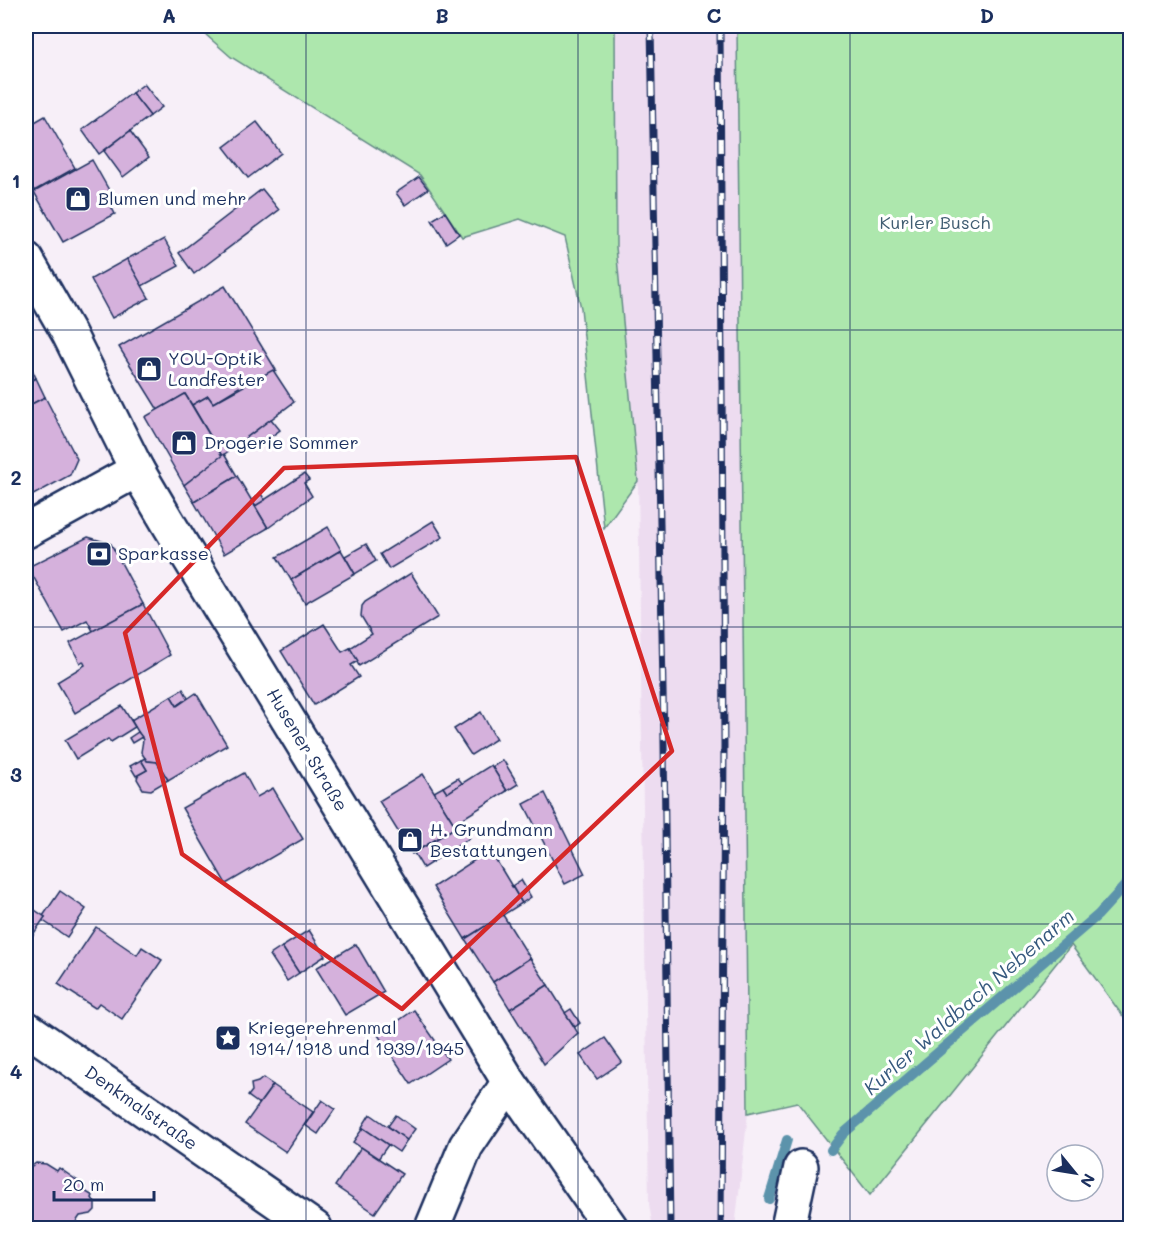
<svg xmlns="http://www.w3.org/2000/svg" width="1156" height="1254" viewBox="0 0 1156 1254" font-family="Mali,sans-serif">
<rect width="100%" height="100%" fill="#f7eff8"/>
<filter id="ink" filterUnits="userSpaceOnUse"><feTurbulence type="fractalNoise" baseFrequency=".0167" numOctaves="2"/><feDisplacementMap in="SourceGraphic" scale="12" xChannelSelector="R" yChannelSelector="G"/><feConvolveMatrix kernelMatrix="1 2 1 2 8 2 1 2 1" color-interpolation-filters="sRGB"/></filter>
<g filter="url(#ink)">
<polygon fill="#eddcf0" points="615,26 737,26 748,1113 735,1228 653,1228 649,1204 638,481 616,247"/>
<g fill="#ade7ad" stroke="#648b86" stroke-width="1.5">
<polygon points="196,26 615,26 616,247 638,481 604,528 581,308 565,237 520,219 462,237 420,175 231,57"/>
<polygon points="737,26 1130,26 1130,1026 1071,945 870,1195 797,1102 748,1113"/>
</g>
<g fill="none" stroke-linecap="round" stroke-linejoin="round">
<g stroke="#5b93ab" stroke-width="10">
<polyline points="831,1150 843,1134 1098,915 1130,880"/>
<polyline points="769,1199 787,1140"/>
</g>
</g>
<g fill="#d5b1dc" stroke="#1b2f5e" stroke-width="1.5">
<polygon points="144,84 162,107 150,116 132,93"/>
<polygon points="132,93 150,116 99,154 82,130"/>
<polygon points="45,116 75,168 34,191 26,175 26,127"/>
<polygon points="257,122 281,153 248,178 224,147"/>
<polygon points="130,131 149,157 123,177 104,151"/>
<polygon points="92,160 110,192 105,195 115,214 63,242 34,192"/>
<polygon points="419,177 428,189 405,205 396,193"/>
<polygon points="262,189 279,210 194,274 179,253"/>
<polygon points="445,212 459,234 446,243 432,220"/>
<polygon points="164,239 179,266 142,286 127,259"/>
<polygon points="127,259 149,298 112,318 91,279"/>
<polygon points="225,286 276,370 240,389 239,387 213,403 208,396 192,405 185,394 158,410 119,347"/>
<polygon points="26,356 36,378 26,383"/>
<polygon points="273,370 294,402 222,456 192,405 208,396 213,403"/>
<polygon points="36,378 45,397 26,407 26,383"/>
<polygon points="185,394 222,456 184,485 145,417"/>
<polygon points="45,397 77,459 70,475 26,499 26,407"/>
<polygon points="271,419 280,430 254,449 246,438"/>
<polygon points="224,454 237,476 194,502 184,485"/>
<polygon points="304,474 309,480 304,483 312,496 268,528 255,506"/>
<polygon points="237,476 268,528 224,554 194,502"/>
<polygon points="261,494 265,500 255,506 252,500"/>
<polygon points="433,521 443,537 389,569 380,554"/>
<polygon points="328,527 341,550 291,580 277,557"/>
<polygon points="88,537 111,544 143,604 93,631 87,620 64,632 28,567"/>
<polygon points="366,544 376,561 355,574 345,556"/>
<polygon points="341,550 355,574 305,603 291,580"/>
<polygon points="411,573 438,617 359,666 350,648 372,634 361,616 362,606 365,602"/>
<polygon points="143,604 170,655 75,713 57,682 85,665 83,661 80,663 70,643"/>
<polygon points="324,624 342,652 350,648 358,661 351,665 359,677 314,705 281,651"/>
<polygon points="183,689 188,698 177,706 171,696"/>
<polygon points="196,693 227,745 168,780 157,762 147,761 141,752 143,740 131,720 171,696 177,706"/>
<polygon points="122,706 135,727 111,742 108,739 76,759 65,740"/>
<polygon points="481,712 496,739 471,755 454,729"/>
<polygon points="138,732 142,737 132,743 129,738"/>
<polygon points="145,758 147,761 157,762 168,780 151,790 143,789 137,779 138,775 147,770 141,760"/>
<polygon points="141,760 147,770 136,776 130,766"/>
<polygon points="503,760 518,784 507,791 492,767"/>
<polygon points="491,765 507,791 454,824 434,792 443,787 447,793"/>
<polygon points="244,773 257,797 273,788 303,839 226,884 182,808"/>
<polygon points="423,774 456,827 412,854 379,801"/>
<polygon points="458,778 462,783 447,793 443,787"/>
<polygon points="545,793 585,874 565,884 524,804"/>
<polygon points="460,821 470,838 423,868 414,853 456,827 454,824"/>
<polygon points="490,850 522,903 465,939 433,887"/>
<polygon points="521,880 531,897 522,903 512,886"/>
<polygon points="60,891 86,909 67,937 42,920 45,917 43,916"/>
<polygon points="26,904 45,917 26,945"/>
<polygon points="503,915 530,958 493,982 465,939"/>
<polygon points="96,927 137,955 142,947 162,960 122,1019 99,1003 95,1008 58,984"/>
<polygon points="309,930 325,956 299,973 282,947"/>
<polygon points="356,944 384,992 345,1015 316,968"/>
<polygon points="282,947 299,973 287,981 270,955"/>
<polygon points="530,958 548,985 510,1009 493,982"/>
<polygon points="548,985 578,1033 544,1064 510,1009"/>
<polygon points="571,1009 580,1023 575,1027 565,1013"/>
<polygon points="414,1010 448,1059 411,1084 378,1035"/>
<polygon points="605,1038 622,1062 597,1079 580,1055"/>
<polygon points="263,1078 273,1085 259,1104 248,1096 252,1091 251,1084 258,1082"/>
<polygon points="273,1085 313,1112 286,1152 245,1124"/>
<polygon points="322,1100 335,1109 318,1134 305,1125"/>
<polygon points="370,1114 407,1140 399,1152 362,1127"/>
<polygon points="396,1115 415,1129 407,1140 388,1126"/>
<polygon points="363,1128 388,1145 378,1159 353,1142"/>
<polygon points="361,1147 402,1174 375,1213 335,1186"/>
<polygon points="36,1163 46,1164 57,1171 59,1168 85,1186 83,1190 93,1196 92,1198 95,1203 95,1210 91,1214 80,1216 72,1228 26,1228 26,1190 30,1183 27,1173 29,1168"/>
</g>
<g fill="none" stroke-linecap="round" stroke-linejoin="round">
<g stroke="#1b2f5e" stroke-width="38">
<g id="minor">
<polyline points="26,531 137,470"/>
<polyline points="26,1028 315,1228"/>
<polyline points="432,1228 466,1146 509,1082"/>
<polyline points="788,1228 801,1167"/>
</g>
</g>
<g stroke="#1b2f5e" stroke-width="38">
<polyline id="tertiary" points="26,259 69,334 137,470 170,526 509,1082 611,1228"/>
</g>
<use href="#minor" stroke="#fff" stroke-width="33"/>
<use href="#tertiary" stroke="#fff" stroke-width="33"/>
<g stroke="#1b2f5e" stroke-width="7">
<g id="rail">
<polyline points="651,26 664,744 670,1228"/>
<polyline points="720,26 724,745 721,1228"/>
</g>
</g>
<use href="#rail" stroke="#fff" stroke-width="4.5" stroke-dasharray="14" stroke-linecap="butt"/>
</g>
</g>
<path fill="none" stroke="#d62828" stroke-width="4.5" stroke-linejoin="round" d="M576,457l96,294 -270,258 -220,-155 -57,-221 159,-165z"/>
<path fill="none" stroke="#1b2f5e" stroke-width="1.5" stroke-opacity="0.55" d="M306,26v1202M578,26v1202M850,26v1202M26,330h1104M26,627h1104M26,924h1104"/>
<defs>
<g id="shop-square" transform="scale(1.35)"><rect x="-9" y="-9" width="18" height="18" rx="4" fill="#1b2f5e" stroke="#fff"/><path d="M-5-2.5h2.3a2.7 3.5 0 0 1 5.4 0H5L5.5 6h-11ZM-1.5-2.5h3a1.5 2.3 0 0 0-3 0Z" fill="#fff"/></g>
<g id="bank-square" transform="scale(1.35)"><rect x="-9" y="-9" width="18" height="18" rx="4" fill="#1b2f5e" stroke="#fff"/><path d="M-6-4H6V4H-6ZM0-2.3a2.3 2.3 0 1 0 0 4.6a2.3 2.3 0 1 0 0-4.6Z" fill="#fff"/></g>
<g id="sight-square" transform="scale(1.35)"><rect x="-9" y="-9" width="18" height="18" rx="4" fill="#1b2f5e" stroke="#fff"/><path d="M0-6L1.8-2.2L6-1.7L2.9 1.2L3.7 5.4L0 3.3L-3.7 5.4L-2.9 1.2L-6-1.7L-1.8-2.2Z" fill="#fff"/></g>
</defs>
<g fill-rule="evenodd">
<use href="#shop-square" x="78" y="199"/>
<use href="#shop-square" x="149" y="369"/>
<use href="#shop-square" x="184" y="443"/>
<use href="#bank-square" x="99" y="554"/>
<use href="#shop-square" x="410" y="840"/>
<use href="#sight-square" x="228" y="1038"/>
</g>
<g text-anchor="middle" stroke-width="6" stroke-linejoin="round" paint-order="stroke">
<g font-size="18" fill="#1b2f5e" stroke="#fff" text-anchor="start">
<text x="98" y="205">Blumen und mehr</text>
<text x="168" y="365">YOU-Optik<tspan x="168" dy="21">Landfester</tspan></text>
<text x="204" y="449">Drogerie Sommer</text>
<text x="118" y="560">Sparkasse</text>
<text x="430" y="836">H. Grundmann<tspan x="430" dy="21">Bestattungen</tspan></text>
<text x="248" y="1034">Kriegerehrenmal<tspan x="248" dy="21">1914/1918 und 1939/1945</tspan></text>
</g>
<g font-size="18" fill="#405d72" stroke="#fff">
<text x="935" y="229">Kurler Busch</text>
</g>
<g font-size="18" fill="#1b2f5e" stroke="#fff">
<text transform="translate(307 750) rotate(59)" y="6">Husener Straße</text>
<text transform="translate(141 1108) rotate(35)" y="6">Denkmalstraße</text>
</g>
<g font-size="20" font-style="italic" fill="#36597e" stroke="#fff">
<text transform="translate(969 1002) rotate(-41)" y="7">Kurler Waldbach Nebenarm</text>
</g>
</g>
<rect width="1156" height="1254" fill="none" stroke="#fff" stroke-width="66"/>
<g transform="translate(1075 1173) rotate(120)"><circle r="28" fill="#ffffff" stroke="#a4acbf" stroke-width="1.5"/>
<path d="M0-4.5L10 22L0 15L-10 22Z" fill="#1b2f5e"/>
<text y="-9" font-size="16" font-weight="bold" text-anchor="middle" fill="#1b2f5e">N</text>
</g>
<path d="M54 1191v9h100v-9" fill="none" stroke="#1b2f5e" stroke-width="3"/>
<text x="63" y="1191" font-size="18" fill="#1b2f5e" stroke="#ffffff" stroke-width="4.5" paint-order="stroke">20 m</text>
<rect x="33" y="33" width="1090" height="1188" fill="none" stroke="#1b2f5e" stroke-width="2"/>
<g font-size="20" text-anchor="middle" font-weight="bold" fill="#1b2f5e">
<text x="169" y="23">A</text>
<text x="442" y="23">B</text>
<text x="714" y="23">C</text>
<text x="987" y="23">D</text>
<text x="16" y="188">1</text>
<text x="16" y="485">2</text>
<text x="16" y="782">3</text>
<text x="16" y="1079">4</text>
</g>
</svg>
